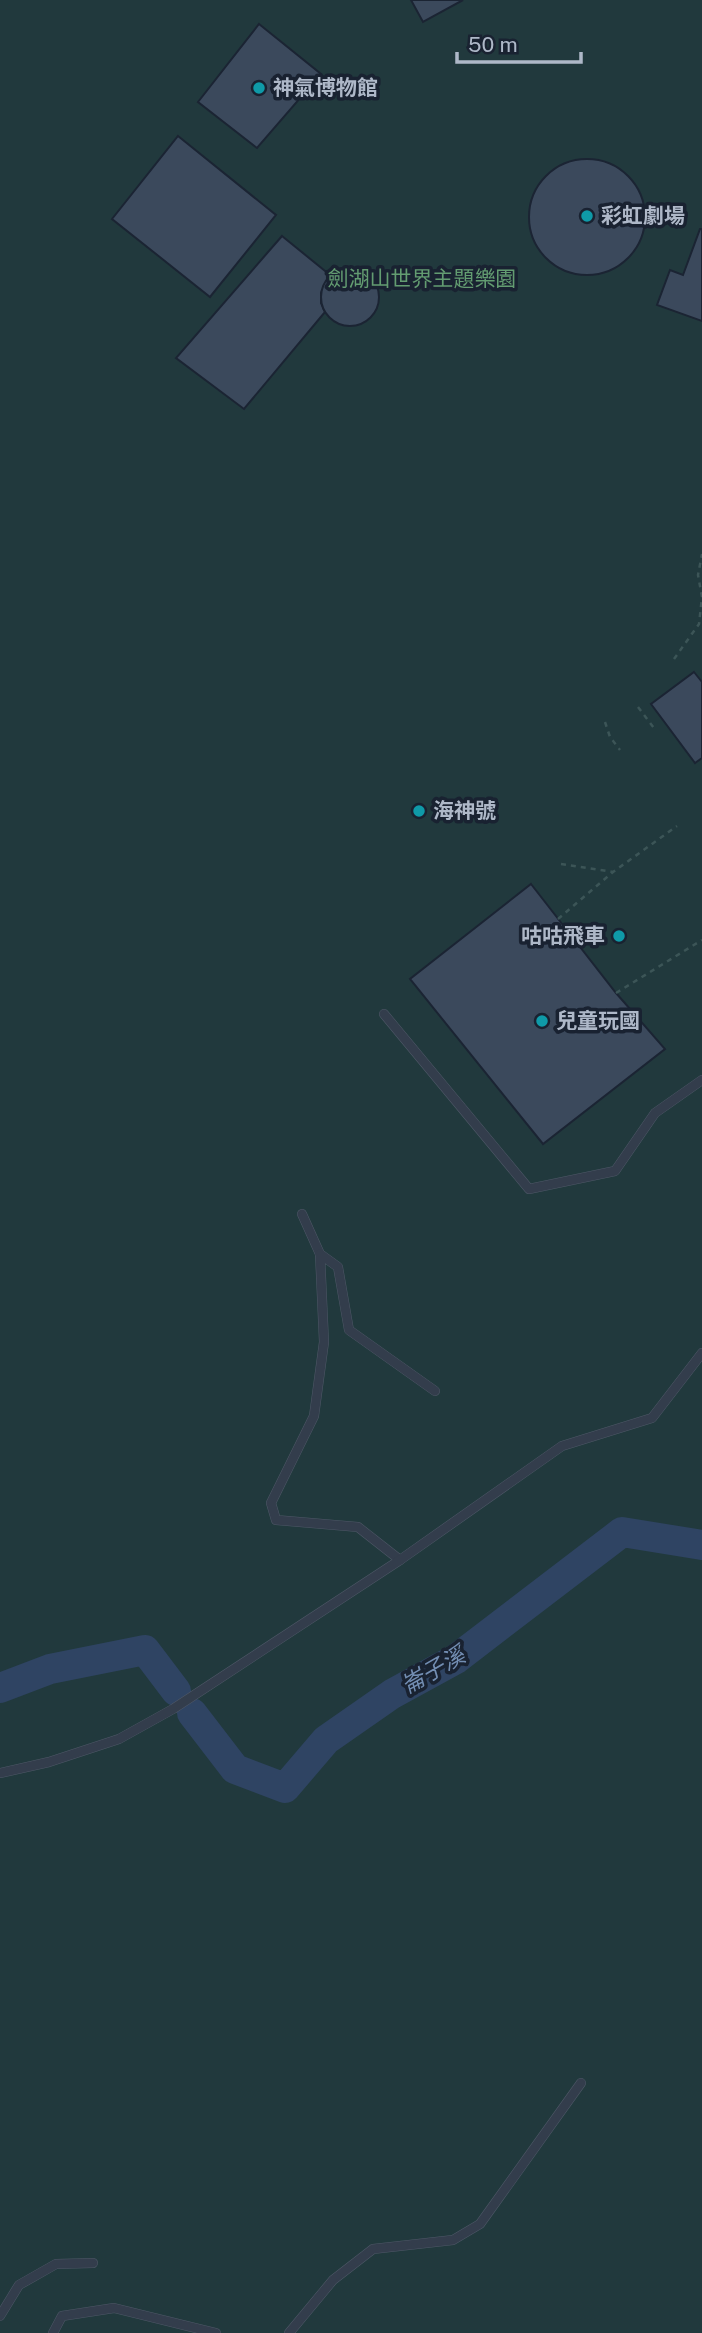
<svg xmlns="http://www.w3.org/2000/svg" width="702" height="2333" viewBox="0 0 702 2333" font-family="'Public Sans','Noto Sans TC',sans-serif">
<rect width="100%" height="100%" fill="#1f2b3c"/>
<rect fill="#21393d" x="0" y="0" width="702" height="2333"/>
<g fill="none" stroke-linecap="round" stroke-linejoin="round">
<g stroke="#2f4463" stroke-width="30">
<polyline points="0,1688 50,1669 145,1650 176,1691"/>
<polyline points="192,1713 235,1769 285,1788 326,1740 392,1694 456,1659 622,1532 702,1545"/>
</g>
</g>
<g fill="#3b495c" stroke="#1b2433" stroke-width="2">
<polygon points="411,0 463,0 423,22"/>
<polygon points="259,24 321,74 257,148 198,102"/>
<polygon points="178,136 276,215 210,297 112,219"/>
<circle cx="587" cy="217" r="58"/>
<polygon points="700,229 702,229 702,321 657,305 670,270 683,275"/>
<polygon points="282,236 330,275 321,293 321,303 325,312 244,409 176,358"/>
<circle cx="350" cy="297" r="29"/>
<polygon points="694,672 702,682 702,758 695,763 651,704"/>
<polygon points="531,884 616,993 665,1049 543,1144 410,979"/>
</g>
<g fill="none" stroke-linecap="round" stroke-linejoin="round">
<g stroke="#4e5867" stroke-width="10">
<g id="lane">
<polyline points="384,1014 529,1189 615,1171 655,1113 702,1080"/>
<polyline points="302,1214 320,1254"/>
<polyline points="400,1560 358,1527 276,1520 271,1503 314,1416 324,1342 320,1254 338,1267 349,1330 435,1391"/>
<polyline points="0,1773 49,1762 119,1739 173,1709 400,1560 562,1446 652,1418 702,1353"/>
<polyline points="0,2316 19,2285 56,2264 93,2263"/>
<polyline points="53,2333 62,2316 114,2308 216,2333"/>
<polyline points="289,2333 333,2280 373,2249 453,2240 480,2224 581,2083"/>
</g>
</g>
<g stroke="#3c5557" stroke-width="2.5" stroke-dasharray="5 5" stroke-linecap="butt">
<polyline points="674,659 699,624 702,597 698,575 702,554"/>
<polyline points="638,707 654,728"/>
<polyline points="605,722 610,737 620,750"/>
<polyline points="561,864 613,872"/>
<polyline points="558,919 613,872 677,826"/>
<polyline points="616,993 702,940"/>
</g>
<use href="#lane" stroke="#333d4c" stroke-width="9"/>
</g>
<g fill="#0f9aa8" stroke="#192231" stroke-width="2.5">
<circle cx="259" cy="88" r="7"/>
<circle cx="587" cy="216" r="7"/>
<circle cx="419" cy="811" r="7"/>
<circle cx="619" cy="936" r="7"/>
<circle cx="542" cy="1021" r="7"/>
</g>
<g text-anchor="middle" stroke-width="7" stroke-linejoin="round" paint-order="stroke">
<g font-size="21" font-weight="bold" fill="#aeb8c8" stroke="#192231" text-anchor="start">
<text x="273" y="95">神氣博物館</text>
<text x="601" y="223">彩虹劇場</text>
<text x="433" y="818">海神號</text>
<text x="605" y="943" text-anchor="end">咕咕飛車</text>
<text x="556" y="1028">兒童玩國</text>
</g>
<g font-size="21" fill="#639c71" stroke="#192231">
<text x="422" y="286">劍湖山世界主題樂園</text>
</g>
<g font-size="23" font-style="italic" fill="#738eb3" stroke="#192231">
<text transform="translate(433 1670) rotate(-30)" y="8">崙子溪</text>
</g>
</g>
<path d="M457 52v10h124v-10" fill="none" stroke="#aeb8c8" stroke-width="3.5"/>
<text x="468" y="52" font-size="21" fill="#aeb8c8" stroke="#192231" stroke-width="5" paint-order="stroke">50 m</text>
</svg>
